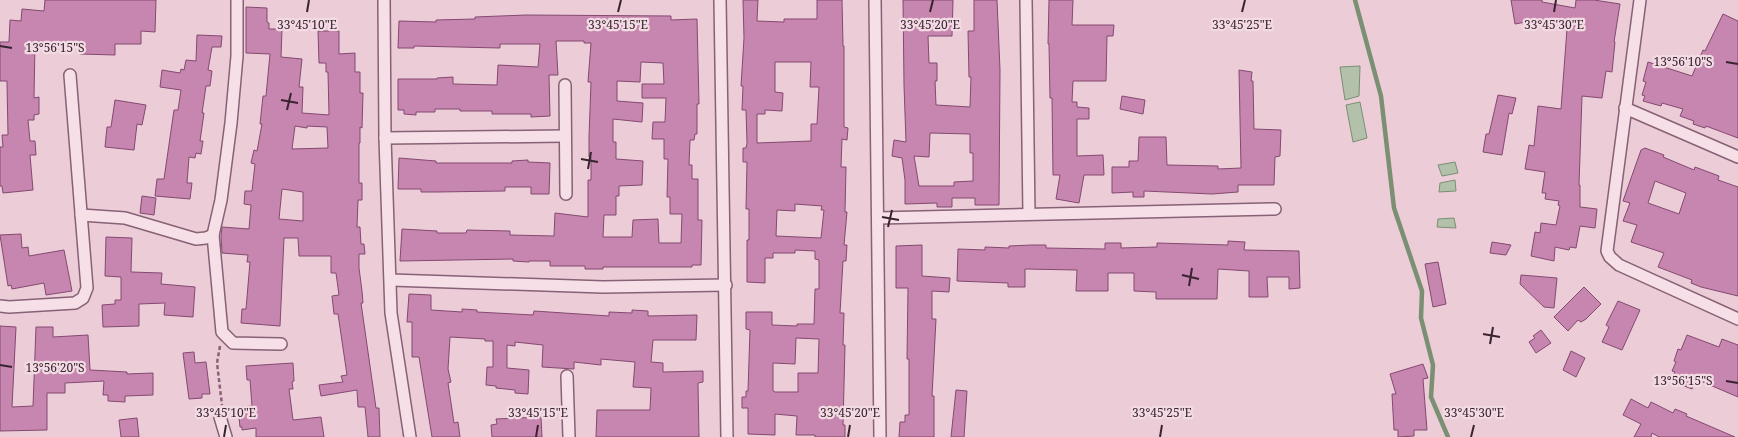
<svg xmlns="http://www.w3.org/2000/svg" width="1738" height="437" viewBox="0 0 1738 437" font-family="'Noto Serif',serif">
<rect width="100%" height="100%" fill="#ebccd7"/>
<g fill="#b3c1ab" stroke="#7b8f73">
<polygon points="1360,66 1359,96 1345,100 1340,67"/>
<polygon points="1360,102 1367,138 1353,142 1346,105"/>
<polygon points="1455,162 1458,173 1442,176 1438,165"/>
<polygon points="1455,180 1456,191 1439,192 1440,183"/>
<polygon points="1454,218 1456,228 1437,227 1438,219"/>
</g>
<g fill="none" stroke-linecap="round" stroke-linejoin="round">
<polyline stroke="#7b8f73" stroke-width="4.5" points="1355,0 1381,96 1394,208 1422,291 1421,318 1433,365 1431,397 1448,437"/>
</g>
<g fill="#c686af" stroke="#844970" fill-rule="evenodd">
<polygon points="45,0 156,0 155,32 141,31 141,44 115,44 115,55 80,54 81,43 35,42 34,98 39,97 39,114 34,115 34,120 28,120 30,141 35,141 36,155 30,155 33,190 3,193 2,186 0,186 0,147 3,147 2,135 8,135 7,81 0,81 0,42 9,42 10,20 21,21 22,9 44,11"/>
<path d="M743,0h15l-1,21 27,1v-3h33v-19h25l1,46h1v81l4,1 -1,12 -5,-1 -1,28h5l-1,45h2l-3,33h3l-1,16h-3l-3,52h4l-1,32h2l-2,80h2v12h-30v-2h-19l1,-19 -22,-2v21l-27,-1v-26h-6v-11h4v-6h2l2,-61 -4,-1v-17h26v13l25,1v-2h17l1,-35h4v-29l-4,-1v-8l-20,-1v3h-22v5h-8v25l-18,-1v-42h2v-31h-3l1,-47h-4v-14h3l1,-5 -1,-33h-4l1,-24h-2l3,-48zM775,62h36l-1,25h9l-2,37h-6v17l-54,2v-29h8v-4l17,1 1,-18 -8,-1zM795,204l27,2 -1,4h3l-3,28 -45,-2 1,-26 18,1zM796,338l23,1 -1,34h-20v19h-23l-2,-1v-28l22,1z"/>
<path d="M903,0h50l-1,36h-24l1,27h8v18h-2l1,24 34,2 1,-30h-2l-1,-46h6v-31h23l3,70 -1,135h-24v-7h-23v9h-15v-4l-32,1v-24l-3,-22 -10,-2 2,-16 12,2 -2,-57zM930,133l40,1v19h3v28l-19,1v4h-35l-5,-30 15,1z"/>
<polygon points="1049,0 1073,0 1072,25 1114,25 1113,36 1107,36 1106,81 1073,81 1072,102 1077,102 1077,107 1089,108 1089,119 1077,119 1077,156 1103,155 1104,175 1084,175 1079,203 1056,199 1060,175 1053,175 1052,98 1050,98 1049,44 1048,44"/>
<polygon points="1511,0 1542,0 1542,2 1575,8 1576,0 1594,0 1620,4 1614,42 1615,42 1612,72 1606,71 1602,98 1582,96 1579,185 1580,185 1580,207 1597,209 1595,228 1580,226 1576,248 1570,247 1569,250 1555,247 1554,261 1531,256 1535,232 1540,233 1541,223 1556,225 1560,206 1558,205 1559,201 1545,199 1546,193 1542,193 1545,172 1525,169 1529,145 1534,146 1538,106 1561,109 1567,29 1544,24 1544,22 1537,22 1537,20 1515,24"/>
<path d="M246,7l21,1v14l2,1v6h13l-1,28 21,2 -3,28h4l-1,26 27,2 -1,-43h-2v-9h-7l-1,-32h21v23l16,-1v19h5v21h3l-1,35 -2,-1v16h-1v40h3v17h-4l-1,27h3l1,17h3l1,10h-6v14l3,23 1,12h-2l15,105h3l1,29h-12l-3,-30h-7l-1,-17 -36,6 -2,-11 24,-3 -2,-6 6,-1 -9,-61h-4l-2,-18 7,-1 -3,-22h-5v-17h-32l-1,-18h-14l-4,88 -39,-3 1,-14h4l4,-47h-3l1,-7 -26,-2 -1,-17 1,-9 27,2 2,-24 -7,-1 1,-13h7l3,-27 -4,-1 3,-13 3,1 5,-27h-2l3,-28h3l4,-42 -24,-1zM295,126l12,2v-2l20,1 1,21 -36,1zM282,189l21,3v29l-24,-2z"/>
<polygon points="1723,14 1738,21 1738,138 1706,126 1705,128 1693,124 1694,121 1680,116 1683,109 1662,103 1661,106 1643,101 1645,96 1642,95 1646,82 1643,81 1648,62 1692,76 1703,50 1705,51"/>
<path d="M526,15l145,1v4l26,-1 2,85h-2v30h-2l-1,6h-4l-1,25h3v14h6v41h4l-1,45h-9v2h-89v2h-18v-3h-35v-5h-21v1l-16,-1v-2l-113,2 2,-32 35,2v2h29l1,-3 43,1v4l44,1 1,-23 33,4v-37h3v-23h-2v-20l2,-55h-3l3,-39h-7v-2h-28l2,34h-9l1,41 -19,1v-3h-39v-3h-32v-2h-25v3h-19v3l-12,-1v-4h-6v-31h39v-1l16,-1v7l44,1 1,-20 40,2 2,-23h-40v4l-86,-2v2h-16l1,-27 37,1v-2l39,-1v-2zM641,62l22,1 1,21h-22v14h24l-1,24h-12l-1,17h12v20h4l-1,38h3v17h12l-1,29h-22l-1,-24 -25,1 -1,17h-29l1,-22h12v-19h3v-10l23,-1 1,-24 -27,-2v-17h-3v-23l29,3 1,-19 -26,-2v-20l23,1z"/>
<polygon points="197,35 222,36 221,47 212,47 208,70 212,71 210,86 206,86 202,113 204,113 200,141 203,141 201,154 196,153 195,158 189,157 187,183 192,183 190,199 155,196 157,179 164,179 174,110 178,110 181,90 160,87 162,70 180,73 181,69 184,70 186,60 196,61"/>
<polygon points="1239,70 1252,72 1251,81 1253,81 1254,129 1281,130 1280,156 1275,157 1274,185 1238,185 1238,192 1212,194 1144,191 1144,197 1133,197 1133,192 1112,193 1112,167 1129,167 1129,161 1138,161 1139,137 1166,137 1167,165 1218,166 1218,169 1241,168"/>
<polygon points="1498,95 1516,98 1512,114 1509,113 1502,155 1483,152 1486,134 1489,134"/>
<polygon points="1122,96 1145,100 1143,114 1120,109"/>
<polygon points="115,100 146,105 142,125 137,124 134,150 105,147 107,127 111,127"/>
<path d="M1645,148l19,7 -1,2 31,13 1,-3 24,9 -1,4 20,7v109l-37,-9 -10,-4 1,-3 -34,-13 6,-14 -33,-11 6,-17 -14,-4 7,-18 -7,-2 18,-51zM1655,181l31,12 -7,21 -31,-11z"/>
<polygon points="399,158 436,161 436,163 512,163 512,161 528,160 528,162 550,163 549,194 531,194 531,187 505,187 505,191 436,192 421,192 421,189 398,189"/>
<polygon points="142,196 156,198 154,215 140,213"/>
<polygon points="21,234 22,248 28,247 29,256 64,250 72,291 46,295 44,283 12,289 11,285 8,286 0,235"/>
<polygon points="106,237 132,238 131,272 162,273 161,284 195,287 193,317 164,315 165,303 139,304 139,326 103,327 102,305 115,304 115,300 121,300 121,277 105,276"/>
<polygon points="1228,241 1245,242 1244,250 1299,251 1300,288 1289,289 1289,277 1267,277 1268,297 1249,297 1249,271 1218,269 1217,299 1156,299 1156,292 1134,291 1134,273 1108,273 1108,291 1076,291 1077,270 1025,269 1025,287 1008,287 1008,283 957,281 958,249 985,250 985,247 1009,248 1009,246 1032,245 1046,245 1046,248 1105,249 1105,243 1121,243 1121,248 1157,247 1157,243 1228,245"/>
<polygon points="1492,242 1511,245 1506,255 1490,253"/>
<polygon points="922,245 922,276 950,278 949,292 932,291 932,319 936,319 932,396 934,396 934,437 899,437 900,422 905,422 905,415 909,415 909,359 907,359 908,288 896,288 896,246"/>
<polygon points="1438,262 1446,304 1433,307 1425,264"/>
<polygon points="1521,275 1557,278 1554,308 1544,307 1520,284"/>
<polygon points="1584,287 1601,304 1586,319 1581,322 1578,320 1568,331 1554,317"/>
<polygon points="409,294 431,295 431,310 462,312 462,309 477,310 477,312 533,315 534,311 609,316 609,312 632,313 632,310 648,311 648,316 697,315 696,340 653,340 651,362 663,363 663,372 703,371 703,382 698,383 699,437 596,437 597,410 650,410 651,388 633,387 635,362 601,359 601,365 574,362 574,369 542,367 543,345 515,342 515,346 507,345 507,368 529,370 528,394 515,393 515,390 496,388 496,386 486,385 487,367 493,367 493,341 485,341 485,339 450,337 448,369 451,382 448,383 454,423 458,422 460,437 432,437 419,357 412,357 412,322 407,322"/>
<polygon points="1618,301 1640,310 1622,350 1602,342 1609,327 1606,325"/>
<polygon points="0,326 16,327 12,407 33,406 36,327 53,327 53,337 88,335 90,370 127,372 127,374 153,373 153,395 125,396 125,402 108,401 108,395 103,395 104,381 65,383 65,393 47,393 47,430 0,431"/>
<polygon points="1541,330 1551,343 1536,353 1529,342 1535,338 1533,336"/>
<polygon points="1687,335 1719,347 1722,339 1738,345 1738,397 1696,379 1692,389 1671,381 1675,372 1672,371 1676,362 1674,361 1678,349 1681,350"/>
<polygon points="1571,351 1585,358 1576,377 1563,370"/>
<polygon points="194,352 195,363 206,362 210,394 202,394 202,398 189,399 183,353"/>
<polygon points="293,363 294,381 292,382 293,389 289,389 293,420 321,417 324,437 256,437 256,428 242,430 242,427 240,427 238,407 252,406 250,380 247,380 246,366"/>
<polygon points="1423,364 1428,378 1423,379 1427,430 1414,430 1414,436 1398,437 1398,430 1394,430 1392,394 1396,394 1390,374"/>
<polygon points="956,390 967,391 964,437 951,437"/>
<polygon points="1631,399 1648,408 1651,402 1673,413 1675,409 1687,414 1686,416 1735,437 1659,437 1652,433 1651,437 1634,437 1641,424 1623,415"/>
<polygon points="541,417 542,437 492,437 491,425 497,424 496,419"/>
<polygon points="137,418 139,437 121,437 119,420"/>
</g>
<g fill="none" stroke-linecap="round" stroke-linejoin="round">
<g stroke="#876175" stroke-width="14">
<g id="minor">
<polyline points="237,0 237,56 231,123 221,200 213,235 222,332 233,343 281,344"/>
<polyline points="384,0 385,138 391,313 410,437"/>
<polyline points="720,0 727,437"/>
<polyline points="875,0 880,437"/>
<polyline points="1026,0 1029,214"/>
<polyline points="1640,0 1607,251 1610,257 1619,265 1738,319"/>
<polyline points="565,85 566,194"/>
<polyline points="1625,108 1738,157"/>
<polyline points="385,138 565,136"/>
<polyline points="81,215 125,218 196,239 206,238 213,235"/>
<polyline points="878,218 1275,209"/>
<polyline points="391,280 603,287 726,285"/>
<polyline points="0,306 9,307 75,303 83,298 87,288 70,75"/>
<polyline points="567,376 569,437"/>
<polyline points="220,417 226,437"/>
</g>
</g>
<polyline stroke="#876175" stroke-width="2.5" stroke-dasharray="4 2.5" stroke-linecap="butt" points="220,346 217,363 222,405"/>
<use href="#minor" stroke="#f6dfe7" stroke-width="11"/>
</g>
<path fill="none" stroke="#392330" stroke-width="2" d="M307,12l2,-12M618,12l3,-12M930,12l3,-12M1242,12l3,-12M1554,12l2,-12M0,46l12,2M1726,62l12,2M281,100l17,3M287,110l4,-17M581,159l17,3M588,169l3,-17M882,217l17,3M888,227l4,-17M1182,275l17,4M1189,286l3,-18M1483,334l17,3M1490,344l3,-17M0,365l12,2M1726,381l12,2M224,437l2,-12M536,437l2,-12M848,437l2,-12M1160,437l2,-12M1471,437l3,-12"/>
<g font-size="12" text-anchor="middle" fill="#392330" stroke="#f3dbe3" stroke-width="4.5" stroke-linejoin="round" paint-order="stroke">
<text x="307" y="29">33°45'10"E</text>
<text x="618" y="29">33°45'15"E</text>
<text x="930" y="29">33°45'20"E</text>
<text x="1242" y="29">33°45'25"E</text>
<text x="1554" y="29">33°45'30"E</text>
<text x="55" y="52">13°56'15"S</text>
<text x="1683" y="66">13°56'10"S</text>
<text x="55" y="372">13°56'20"S</text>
<text x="1683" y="385">13°56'15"S</text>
<text x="226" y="417">33°45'10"E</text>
<text x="538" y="417">33°45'15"E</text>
<text x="850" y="417">33°45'20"E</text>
<text x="1162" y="417">33°45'25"E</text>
<text x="1474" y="417">33°45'30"E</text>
</g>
</svg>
